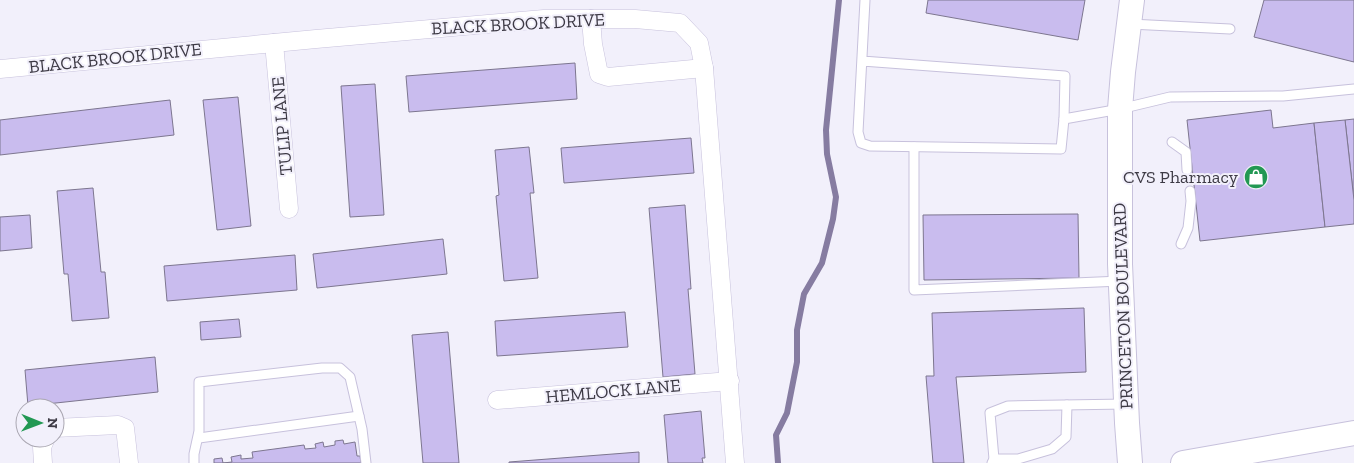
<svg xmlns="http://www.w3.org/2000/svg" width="1354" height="463" viewBox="0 0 1354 463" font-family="'Zilla Slab',serif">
<rect width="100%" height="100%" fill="#f2f0fb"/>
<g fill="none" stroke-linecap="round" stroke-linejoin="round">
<polyline stroke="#867ca1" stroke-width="6" points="778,463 776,435 787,413 797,362 797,330 804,294 822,263 833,219 836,197 827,154 826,130 839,0"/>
</g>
<g fill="#c9bcee" stroke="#7d768f">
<polygon points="928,0 1085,0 1078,40 926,13"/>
<polygon points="1264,0 1354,0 1354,62 1254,37"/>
<polygon points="575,63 577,99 409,112 406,76"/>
<polygon points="375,84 384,215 350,217 341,86"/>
<polygon points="238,97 251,226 217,230 203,100"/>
<polygon points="170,100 174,135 0,155 0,120"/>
<polygon points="1271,110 1273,128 1314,123 1325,227 1200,241 1187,120"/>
<polygon points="1354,119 1354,200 1345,120"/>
<polygon points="1345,120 1354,200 1354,224 1325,227 1314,123"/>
<polygon points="691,138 694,173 564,183 561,148"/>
<polygon points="529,147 534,193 530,193 538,278 504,281 496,196 499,195 495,150"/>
<polygon points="93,188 101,272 105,272 109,318 72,321 68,274 64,274 57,191"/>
<polygon points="685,205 691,289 688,289 695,374 663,377 649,208"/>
<polygon points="1078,214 1079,278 924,280 923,215"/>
<polygon points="30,215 32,248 0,251 0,217"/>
<polygon points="443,239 447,274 317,288 313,254"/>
<polygon points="295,255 297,290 167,301 164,266"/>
<polygon points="1084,308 1086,372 956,377 964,463 933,463 926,376 934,376 932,313"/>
<polygon points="625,312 628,347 497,356 495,321"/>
<polygon points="239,319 241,337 201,340 200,322"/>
<polygon points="448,332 459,463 423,463 412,335"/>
<polygon points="155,357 158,392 28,406 25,370"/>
<polygon points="701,411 705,458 702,458 703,463 668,463 664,415"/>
<polygon points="343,440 344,444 355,442 357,456 360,456 361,463 214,463 214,459 222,458 223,463 232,462 231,457 241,455 241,459 253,458 252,452 304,445 305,449 316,448 315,444 323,442 324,447 335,445 335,441"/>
<polygon points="639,452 639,463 509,463 509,462"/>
</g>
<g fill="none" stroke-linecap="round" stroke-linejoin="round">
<g stroke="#c7c1dc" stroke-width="11">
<g id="lane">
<polyline points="1130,24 1230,29"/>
<polyline points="862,61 1065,76 1064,119 1061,149 870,146 861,143 858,132 865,0"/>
<polyline points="1064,119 1120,109 1170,97 1283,96 1354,89"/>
<polyline points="1172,142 1186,152 1187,170"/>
<polyline points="914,147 914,290 1121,281"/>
<polyline points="1181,244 1188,228 1191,201 1190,191"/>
<polyline points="199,438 359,416"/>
<polyline points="994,459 1018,459 1052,449 1066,437 1067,405"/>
<polyline points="194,463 194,454 199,431 199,382 322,368 340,368 350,377 362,429 366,463"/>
<polyline points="992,463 994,459 990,413 1008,406 1126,404"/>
</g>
</g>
<g stroke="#c7c1dc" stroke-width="19">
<g id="street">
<polyline points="591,19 593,44 599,74 608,77 704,68"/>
<polyline points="274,43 289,209"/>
<polyline points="0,69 316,39 544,19 635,19 680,23 699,43 704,68 735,463"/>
<polyline points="497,400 730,381"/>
<polyline points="55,428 118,425 125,428 129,463"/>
<polyline points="43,463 42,447 46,438"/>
</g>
</g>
<g stroke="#c7c1dc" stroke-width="26">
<g id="secondary">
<polyline points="1130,463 1127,423 1120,264 1120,109 1123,72 1132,0"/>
<polyline points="1183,463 1354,433"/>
</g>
</g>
<use href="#lane" stroke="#fff" stroke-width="9"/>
<use href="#street" stroke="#fff" stroke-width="18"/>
<use href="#secondary" stroke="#fff" stroke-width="24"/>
</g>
<defs>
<g id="shop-disc" transform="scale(1.25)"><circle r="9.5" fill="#229853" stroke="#f2f0fb"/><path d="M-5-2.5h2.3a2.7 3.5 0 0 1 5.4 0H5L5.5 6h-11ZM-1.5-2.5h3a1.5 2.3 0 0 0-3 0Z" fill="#fff"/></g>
</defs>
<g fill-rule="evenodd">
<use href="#shop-disc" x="1256" y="177"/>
</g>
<g text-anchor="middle" stroke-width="4" stroke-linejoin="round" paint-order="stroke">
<g font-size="18" fill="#3d3a45" stroke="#f2f0fb">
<text transform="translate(518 24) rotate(-3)" y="6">BLACK BROOK DRIVE</text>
<text transform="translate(115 58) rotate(-6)" y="6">BLACK BROOK DRIVE</text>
<text transform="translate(282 126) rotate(-95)" y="6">TULIP LANE</text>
<text transform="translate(1123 306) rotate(-92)" y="6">PRINCETON BOULEVARD</text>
<text transform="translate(613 391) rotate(-5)" y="6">HEMLOCK LANE</text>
</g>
<g font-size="18" fill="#3d3a45" stroke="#f2f0fb" text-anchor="end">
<text x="1238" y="183">CVS Pharmacy</text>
</g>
</g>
<g transform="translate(40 423) rotate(91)"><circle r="24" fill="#f2f0fb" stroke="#aaa7b2"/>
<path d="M0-4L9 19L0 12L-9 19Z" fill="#229853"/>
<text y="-8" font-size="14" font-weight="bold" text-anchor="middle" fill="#3d3a45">N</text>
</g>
</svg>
